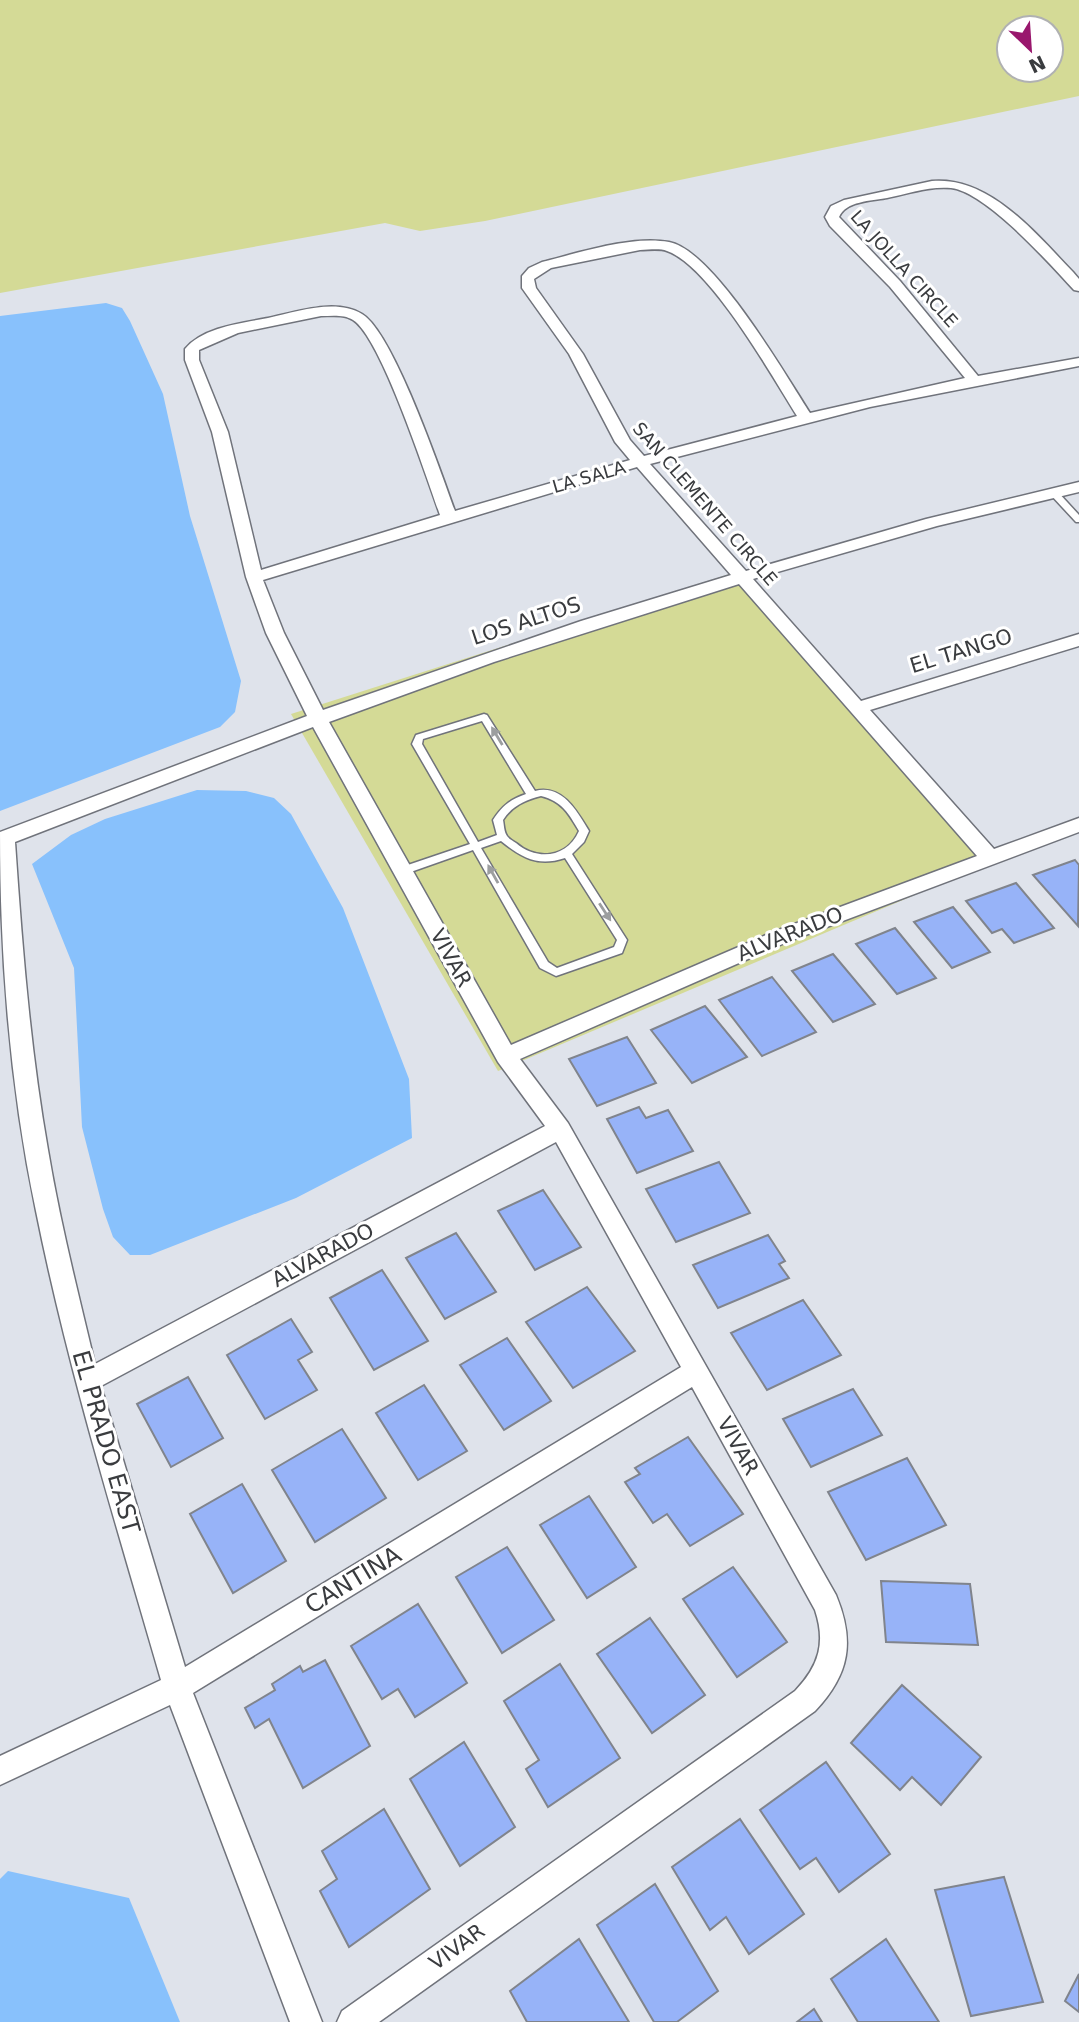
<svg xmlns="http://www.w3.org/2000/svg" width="1079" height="2022" viewBox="0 0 1079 2022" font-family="'DejaVu Sans',sans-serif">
<rect width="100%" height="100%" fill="#dfe3eb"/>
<g fill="#d4da96" fill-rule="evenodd">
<path d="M0,0h1079v96l-594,125 -65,10 -35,-8 -385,70zM1009,28h42v42h-42z"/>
<polygon points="733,573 1000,859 498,1071 291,714"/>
</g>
<g fill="#88c1fc">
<polygon points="106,303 122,308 130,321 163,394 190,516 241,681 235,712 220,727 0,811 0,316"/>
<polygon points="197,790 246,791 274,798 291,814 343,908 409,1079 412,1138 296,1198 150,1255 130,1255 113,1237 103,1209 82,1127 74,968 32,864 71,835 105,819"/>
<polygon points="8,1871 129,1898 180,2022 0,2022 0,1879"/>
</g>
<g fill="#97b3f8" stroke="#80848c" stroke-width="2">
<polygon points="1075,860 1079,865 1078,926 1033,875"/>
<polygon points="1016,883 1054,928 1014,943 1002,929 992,933 966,901"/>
<polygon points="953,907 990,952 952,968 914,922"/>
<polygon points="895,928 936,978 897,994 856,944"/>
<polygon points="833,954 875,1004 833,1022 792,971"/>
<polygon points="772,977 816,1032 762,1056 719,1000"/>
<polygon points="705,1006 747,1057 692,1083 651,1030"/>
<polygon points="627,1037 656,1083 597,1106 569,1059"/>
<polygon points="639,1107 646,1118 668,1110 693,1151 637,1173 607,1119"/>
<polygon points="719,1162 750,1213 676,1242 646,1189"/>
<polygon points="543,1190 581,1247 535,1270 498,1211"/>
<polygon points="456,1233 496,1292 445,1319 406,1258"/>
<polygon points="768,1235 785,1261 779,1264 789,1278 718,1308 693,1265"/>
<polygon points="382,1270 428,1341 374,1370 330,1298"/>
<polygon points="587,1287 635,1351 573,1388 526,1322"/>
<polygon points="803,1300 841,1355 767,1390 731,1333"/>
<polygon points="291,1319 312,1352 298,1360 317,1390 265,1419 227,1355"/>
<polygon points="507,1338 551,1401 504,1430 460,1365"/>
<polygon points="188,1377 223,1438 171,1467 137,1404"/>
<polygon points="424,1385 467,1451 418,1480 376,1413"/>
<polygon points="853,1389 882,1435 811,1467 783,1419"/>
<polygon points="342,1429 386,1498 315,1542 272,1470"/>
<polygon points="688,1437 743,1514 690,1546 667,1514 653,1523 625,1482 640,1474 635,1468"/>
<polygon points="907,1458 946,1525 866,1560 828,1492"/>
<polygon points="242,1484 286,1561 233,1593 190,1514"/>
<polygon points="589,1496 636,1567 587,1598 540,1525"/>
<polygon points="507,1547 554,1620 502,1653 456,1577"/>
<polygon points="733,1567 787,1642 737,1677 683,1599"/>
<polygon points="881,1581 970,1584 978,1645 886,1642"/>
<polygon points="418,1604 467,1683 415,1717 398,1689 382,1699 351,1646"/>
<polygon points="650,1618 705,1695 652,1733 597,1654"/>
<polygon points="325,1660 370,1746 303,1788 269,1719 255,1728 245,1708 275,1690 272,1684 300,1666 303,1672"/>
<polygon points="560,1664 620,1758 548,1807 526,1769 539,1760 504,1701"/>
<polygon points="902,1685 981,1757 941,1805 912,1777 900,1790 851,1743"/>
<polygon points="464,1742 515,1827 460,1866 410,1779"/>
<polygon points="826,1762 890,1854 839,1892 816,1858 800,1869 760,1810"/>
<polygon points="384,1809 430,1889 349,1947 320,1891 337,1879 322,1851"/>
<polygon points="740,1819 804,1914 749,1954 726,1917 710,1930 672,1867"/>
<polygon points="1004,1877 1043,2002 971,2016 935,1890"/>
<polygon points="655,1884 718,1991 677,2022 654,2022 597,1925"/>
<polygon points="579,1939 629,2022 527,2022 510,1991"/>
<polygon points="886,1939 939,2022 858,2022 831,1979"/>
<polygon points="1079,1974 1079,2012 1065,2001"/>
<polygon points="814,2009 822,2022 797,2022"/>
</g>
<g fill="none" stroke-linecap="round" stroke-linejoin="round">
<g stroke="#70737b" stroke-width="3">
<g id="lane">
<polygon points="1050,490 1056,490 1079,515 1079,522 1076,522 1050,494"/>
<path d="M484,714l3,1 48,76c27,-7 42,20 54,40l-5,11 -12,12 55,86 -5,13 -66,23 -16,-8 -67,-118 -68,24h-6l-2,-3 2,-3 71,-24 -58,-100 4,-9zM482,721l44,73c-15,5 -24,12 -33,26l4,15 -19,7 -56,-98 1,-5zM541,796c21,5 28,18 38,35 -12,27 -42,30 -63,12 -3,-2 -7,-4 -9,-7 -3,-4 -3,-11 -4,-16 9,-14 22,-20 38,-24zM501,841c21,17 37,26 64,17l52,82 -3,7 -57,21 -9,-6 -67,-114z"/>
</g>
</g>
<g stroke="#70737b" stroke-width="3">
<path id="street" d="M932,181c58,-5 104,53 141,91l6,7v12l-5,-1c-25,-27 -88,-98 -123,-102 -22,-2 -44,6 -64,10 -16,3 -41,3 -48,19l61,64 78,95 101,-18v8l-209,41 -220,57 96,107 180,-52 153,-37v10l-142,34 -184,53 108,122 218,-67v12l-209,64 124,139 85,-31v14l-292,110 -267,117 48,64 268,472c19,46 14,79 -21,116l-436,311h-42l5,-11 453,-320c24,-25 31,-48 20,-81l-123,-223 -499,306 129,329h-32l-120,-317 -170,80v-29l161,-76c-45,-156 -93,-310 -125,-469 -26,-124 -36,-252 -36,-379l307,-116 -41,-83 -20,-56 -34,-145 -27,-72v-11c18,-22 57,-26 83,-31 28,-6 68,-20 94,-4 31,18 79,159 93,197l175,-51 -15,-18 -46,-88 -47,-66v-12l7,-8 13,-6c36,-9 90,-27 127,-20 44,8 116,132 141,171l155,-35 -75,-91 -60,-61 -5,-9 6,-11 13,-6zM640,250c9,0 19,-2 27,1 43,15 105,125 130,165l-153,40 -14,-16 -47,-86 -47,-66 -2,-9 17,-11zM321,316c10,0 23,-2 32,4 28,17 74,159 87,195l-179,55 -33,-138 -29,-72v-10l39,-17zM637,467l94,108 -150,46 -258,89 -39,-77 -21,-53zM739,584l238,272 -204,76 -262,113 -182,-323 165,-60zM313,727l185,335 47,64 -450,238c-17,-71 -35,-142 -47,-214 -18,-102 -26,-205 -33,-308zM556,1142l125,225 -496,300 -84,-281z"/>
</g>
<use href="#lane" fill="#fff" fill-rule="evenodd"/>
<use href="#street" fill="#fff" fill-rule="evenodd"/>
</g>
<defs><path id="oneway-solid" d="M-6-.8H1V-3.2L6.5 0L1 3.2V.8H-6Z" transform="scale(1.75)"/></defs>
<g fill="#9c9e9f">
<use href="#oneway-solid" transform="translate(497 736) rotate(-121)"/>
<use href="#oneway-solid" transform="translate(493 874) rotate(-119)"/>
<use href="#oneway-solid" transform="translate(605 912) rotate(57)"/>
</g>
<g text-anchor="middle" stroke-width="6" stroke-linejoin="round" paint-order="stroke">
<g font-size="18" fill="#3a3c3f" stroke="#fff">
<text transform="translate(904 269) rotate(48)" y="6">LA JOLLA CIRCLE</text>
<text transform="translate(589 477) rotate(-16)" y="6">LA SALA</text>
<text transform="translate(705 504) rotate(49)" y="6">SAN CLEMENTE CIRCLE</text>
</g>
<g font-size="21" fill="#3a3c3f" stroke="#fff">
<text transform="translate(526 621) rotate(-18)" y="7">LOS ALTOS</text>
<text transform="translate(961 651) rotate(-17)" y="7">EL TANGO</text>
<text transform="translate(790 934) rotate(-22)" y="7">ALVARADO</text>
<text transform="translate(451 958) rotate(61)" y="7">VIVAR</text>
<text transform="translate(323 1255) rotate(-28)" y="7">ALVARADO</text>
<text transform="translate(738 1446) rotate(61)" y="7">VIVAR</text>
<text transform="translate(457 1947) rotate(-36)" y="7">VIVAR</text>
</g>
<g font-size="24" fill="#3a3c3f" stroke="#fff">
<text transform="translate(106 1442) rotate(74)" y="8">EL PRADO EAST</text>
<text transform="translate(353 1580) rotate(-31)" y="8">CANTINA</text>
</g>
</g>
<g transform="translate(1030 49) rotate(155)"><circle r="33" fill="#ffffff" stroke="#b0b1b2" stroke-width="2"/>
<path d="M0-5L12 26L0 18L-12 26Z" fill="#99176d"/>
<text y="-10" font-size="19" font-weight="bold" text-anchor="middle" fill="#3a3c3f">N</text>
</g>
</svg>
